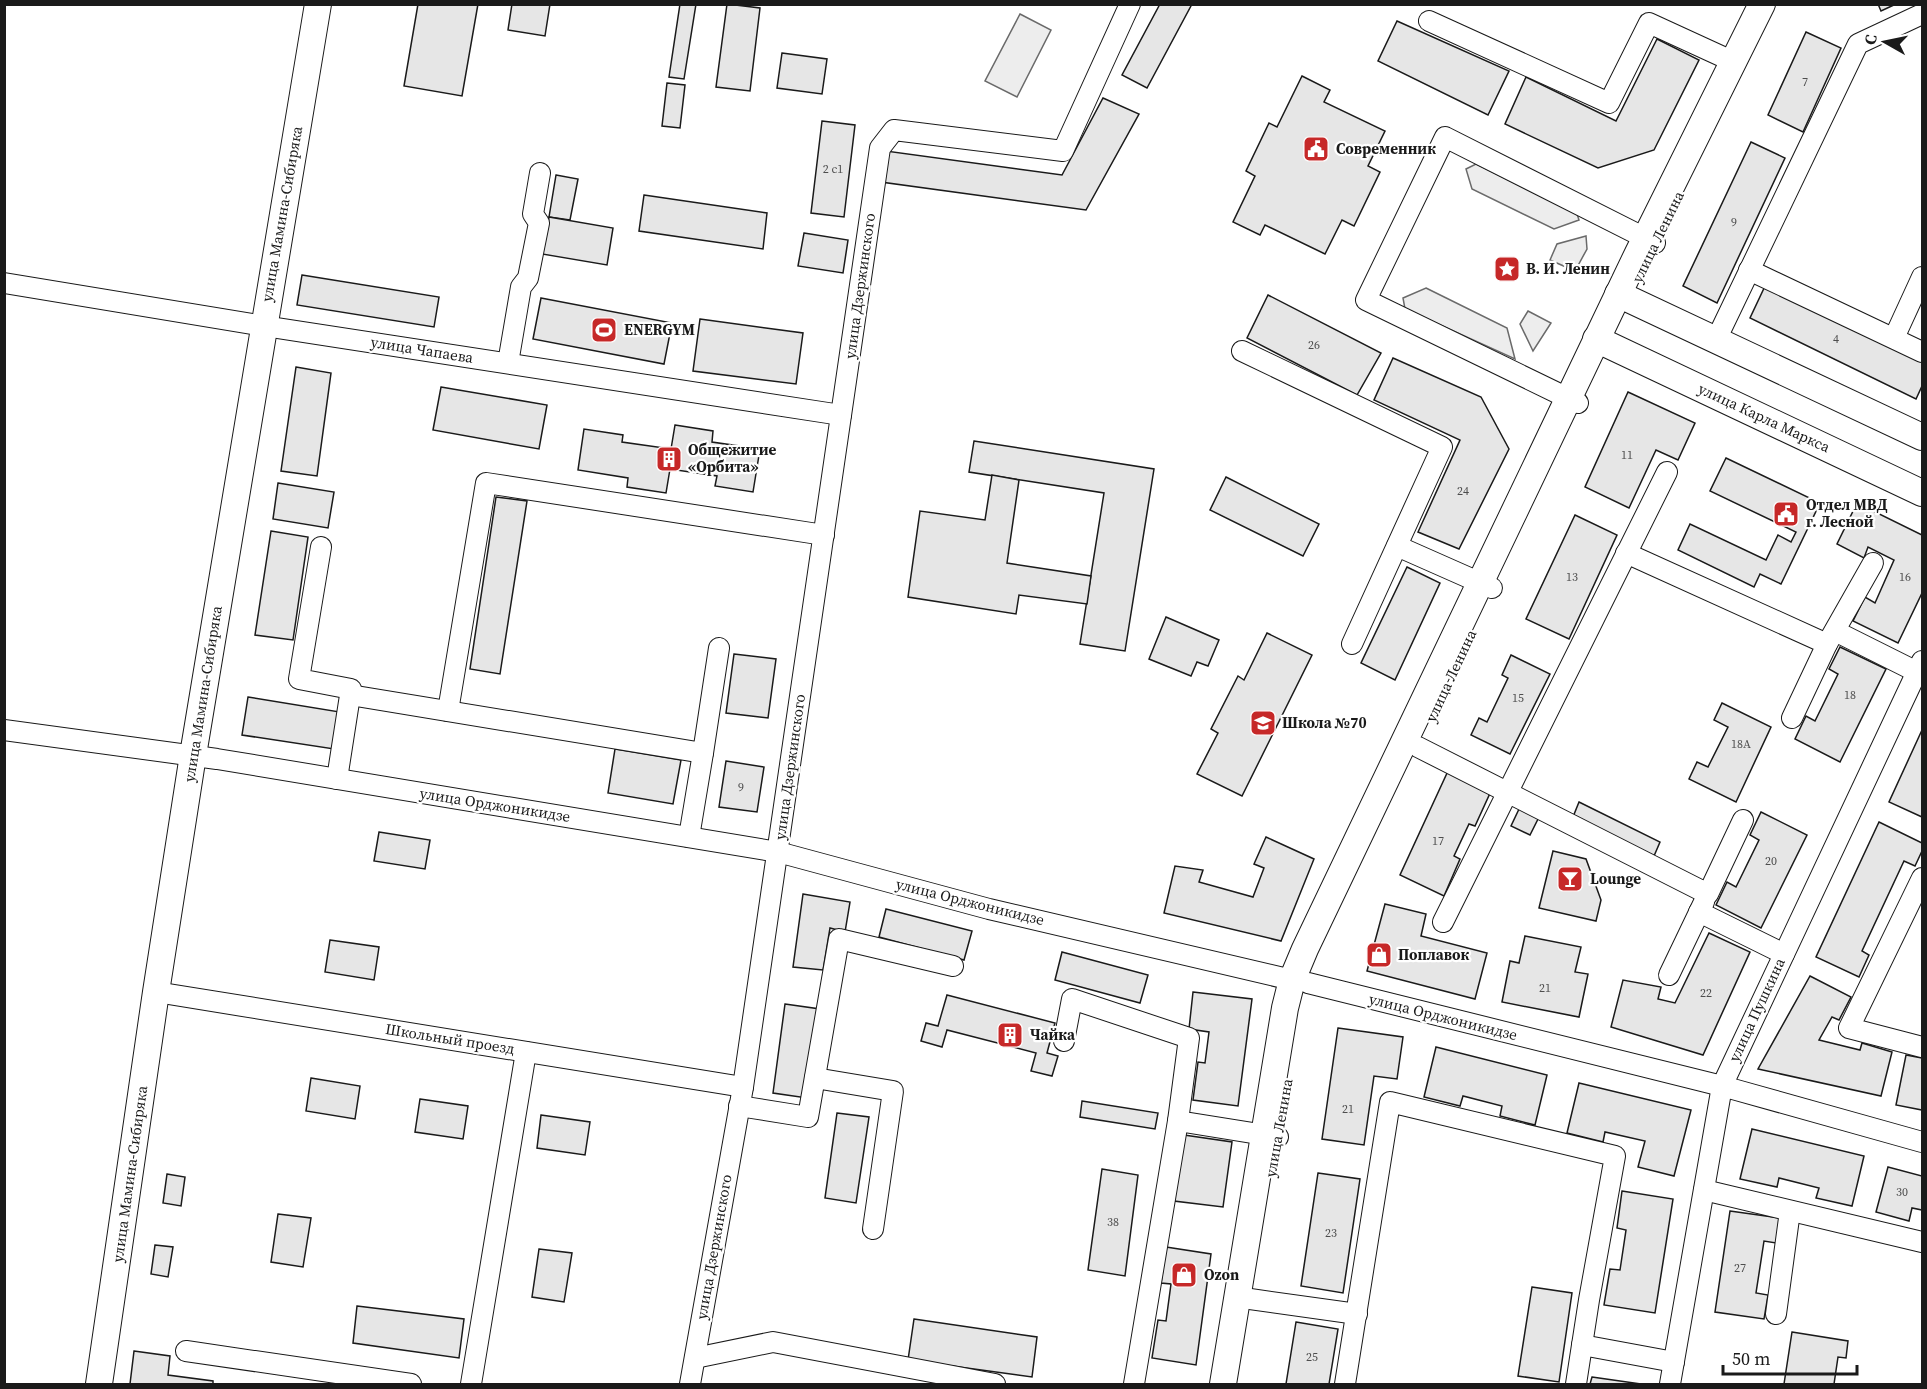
<svg xmlns="http://www.w3.org/2000/svg" width="1927" height="1389" viewBox="0 0 1927 1389" font-family="'Source Serif 4',serif">
<rect width="100%" height="100%" fill="#fff"/>
<g fill="#ededed" stroke="#6a6a6a" stroke-width="1.5">
<polygon points="1020,14 1051,30 1017,97 985,81"/>
<polygon points="1476,164 1577,214 1579,220 1554,229 1472,189 1466,169"/>
<polygon points="1586,236 1587,249 1575,271 1550,260 1557,244"/>
<polygon points="1426,288 1507,328 1515,359 1405,309 1403,298"/>
<polygon points="1528,311 1551,323 1533,351 1520,324"/>
</g>
<g fill="#e6e6e6" stroke="#1a1a1a" stroke-width="1.5">
<polygon points="418,4 478,4 462,96 404,86"/>
<polygon points="512,4 550,4 545,36 508,30"/>
<polygon points="680,4 696,4 684,79 669,77"/>
<polygon points="727,4 760,8 750,91 716,87"/>
<polygon points="1160,4 1192,4 1147,88 1122,75"/>
<polygon points="1878,4 1896,4 1881,11"/>
<polygon points="1397,21 1509,71 1488,115 1378,61"/>
<polygon points="1806,32 1841,48 1803,132 1768,115"/>
<polygon points="1657,39 1699,60 1654,150 1598,168 1505,124 1526,77 1616,121"/>
<polygon points="782,53 827,59 822,94 777,88"/>
<polygon points="1302,76 1330,90 1324,102 1385,131 1368,166 1380,172 1354,226 1342,220 1325,254 1265,225 1260,235 1233,222 1255,176 1246,171 1269,123 1277,127"/>
<polygon points="667,83 685,85 680,128 662,126"/>
<polygon points="1103,98 1139,114 1086,210 881,182 886,151 1062,175"/>
<polygon points="822,121 855,125 844,217 811,213"/>
<polygon points="1751,142 1785,158 1717,303 1683,286"/>
<polygon points="556,175 578,179 570,220 549,217"/>
<polygon points="644,195 767,213 763,249 639,231"/>
<polygon points="549,217 613,228 607,265 542,254"/>
<polygon points="804,233 848,240 843,273 798,266"/>
<polygon points="302,275 439,297 434,327 297,305"/>
<polygon points="1766,284 1922,360 1922,386 1916,399 1750,318"/>
<polygon points="1268,295 1381,353 1357,395 1247,338"/>
<polygon points="541,298 672,323 664,364 533,339"/>
<polygon points="700,319 803,333 796,384 693,371"/>
<polygon points="1393,358 1481,397 1509,449 1459,549 1418,532 1460,440 1374,400"/>
<polygon points="296,367 331,373 317,476 281,471"/>
<polygon points="441,387 547,405 539,449 433,430"/>
<polygon points="1628,392 1695,423 1678,460 1656,450 1629,508 1585,487"/>
<polygon points="675,425 713,431 712,442 760,449 753,492 715,486 717,476 670,469 666,493 627,487 628,478 578,470 584,429 623,435 622,442 671,449"/>
<polygon points="974,441 1154,469 1125,651 1080,644 1104,493 969,472"/>
<polygon points="1726,458 1820,503 1781,584 1760,574 1754,587 1678,550 1690,524 1766,560 1778,535 1791,542 1796,532 1710,491"/>
<polygon points="992,475 1019,480 1007,563 1091,576 1087,604 1019,595 1016,614 908,597 920,511 985,520"/>
<polygon points="1226,477 1319,524 1303,556 1210,510"/>
<polygon points="278,483 334,492 328,528 273,519"/>
<polygon points="496,497 527,501 500,674 470,669"/>
<polygon points="1857,503 1922,535 1922,593 1898,643 1853,621 1865,597 1875,603 1894,560 1868,547 1864,558 1837,544"/>
<polygon points="1575,515 1617,535 1569,639 1526,619"/>
<polygon points="271,531 308,537 293,640 255,635"/>
<polygon points="1407,567 1440,583 1395,680 1361,663"/>
<polygon points="1166,617 1219,640 1208,666 1197,662 1191,676 1149,659"/>
<polygon points="1267,633 1312,655 1242,796 1197,774 1218,733 1211,729 1238,676 1244,680"/>
<polygon points="1840,647 1886,669 1840,762 1795,739 1806,716 1815,721 1838,674 1829,669"/>
<polygon points="734,654 776,659 768,718 726,713"/>
<polygon points="1511,655 1550,674 1510,754 1471,735 1479,718 1487,722 1508,678 1502,675"/>
<polygon points="248,697 340,712 334,749 242,735"/>
<polygon points="1722,703 1771,727 1736,802 1689,779 1697,762 1708,767 1728,727 1714,720"/>
<polygon points="1922,730 1922,817 1889,802"/>
<polygon points="615,749 681,760 673,804 608,793"/>
<polygon points="726,761 764,767 757,812 719,807"/>
<polygon points="1448,771 1491,791 1475,826 1469,824 1454,856 1460,859 1444,896 1400,875"/>
<polygon points="1579,802 1660,842 1654,856 1573,817"/>
<polygon points="1520,807 1539,817 1530,835 1511,826"/>
<polygon points="1761,812 1807,835 1761,928 1716,905 1727,882 1736,887 1759,840 1750,835"/>
<polygon points="1879,822 1922,843 1922,851 1915,866 1904,861 1862,951 1869,955 1859,977 1816,957"/>
<polygon points="379,832 430,840 425,869 374,861"/>
<polygon points="1266,837 1314,859 1281,941 1164,913 1175,866 1203,870 1199,882 1253,897 1264,868 1254,864"/>
<polygon points="1553,851 1586,859 1601,900 1596,921 1539,908"/>
<polygon points="803,894 850,902 845,932 830,928 823,970 793,967"/>
<polygon points="1385,904 1426,914 1421,936 1487,953 1475,999 1367,971"/>
<polygon points="886,909 972,931 964,960 879,937"/>
<polygon points="1709,933 1750,952 1703,1055 1611,1027 1623,980 1661,987 1658,999 1675,1003"/>
<polygon points="1525,936 1581,947 1575,972 1588,974 1579,1017 1502,1002 1510,961 1519,963"/>
<polygon points="330,940 379,947 374,980 325,972"/>
<polygon points="1062,952 1148,975 1140,1003 1055,980"/>
<polygon points="1810,976 1851,997 1839,1020 1832,1017 1819,1040 1860,1050 1862,1043 1892,1052 1881,1096 1758,1069"/>
<polygon points="1193,992 1252,999 1238,1106 1193,1100 1198,1062 1205,1063 1209,1032 1189,1029"/>
<polygon points="947,995 1055,1023 1047,1053 1058,1056 1052,1076 1031,1071 1036,1053 947,1030 942,1047 921,1041 926,1023 938,1026"/>
<polygon points="785,1004 820,1009 807,1098 773,1093"/>
<polygon points="1338,1028 1403,1037 1397,1079 1374,1076 1364,1145 1322,1139"/>
<polygon points="1436,1047 1547,1075 1535,1125 1500,1116 1502,1106 1463,1096 1460,1106 1424,1097"/>
<polygon points="1906,1055 1922,1058 1922,1110 1896,1105"/>
<polygon points="311,1078 360,1086 355,1119 306,1111"/>
<polygon points="1579,1083 1691,1110 1674,1176 1638,1167 1645,1141 1605,1132 1603,1142 1567,1133"/>
<polygon points="420,1099 468,1106 463,1139 415,1132"/>
<polygon points="1082,1101 1158,1113 1155,1129 1080,1117"/>
<polygon points="837,1113 869,1117 856,1203 825,1198"/>
<polygon points="541,1115 590,1122 585,1155 537,1148"/>
<polygon points="1752,1129 1864,1156 1852,1206 1816,1198 1819,1188 1779,1178 1777,1187 1740,1179"/>
<polygon points="1184,1135 1232,1142 1223,1207 1174,1201"/>
<polygon points="1888,1167 1922,1176 1922,1210 1912,1208 1909,1221 1876,1212"/>
<polygon points="1102,1169 1138,1175 1125,1276 1088,1270"/>
<polygon points="1318,1173 1360,1179 1343,1293 1301,1286"/>
<polygon points="167,1174 185,1177 181,1206 163,1203"/>
<polygon points="1622,1191 1673,1199 1655,1313 1604,1305 1610,1269 1620,1270 1626,1230 1617,1228"/>
<polygon points="1730,1211 1780,1218 1776,1243 1764,1241 1756,1293 1768,1295 1764,1319 1715,1312"/>
<polygon points="278,1214 311,1218 303,1267 271,1262"/>
<polygon points="155,1245 173,1247 168,1277 151,1274"/>
<polygon points="1166,1247 1211,1254 1196,1365 1152,1358 1158,1320 1166,1321 1171,1284 1161,1283"/>
<polygon points="539,1249 572,1253 564,1302 532,1297"/>
<polygon points="1532,1287 1572,1293 1559,1382 1518,1376"/>
<polygon points="357,1306 464,1319 459,1358 353,1343"/>
<polygon points="914,1319 1037,1337 1032,1377 908,1360"/>
<polygon points="1296,1322 1338,1329 1329,1384 1286,1384"/>
<polygon points="1792,1332 1848,1341 1846,1358 1838,1357 1834,1384 1784,1384"/>
<polygon points="134,1351 170,1356 168,1375 213,1381 213,1384 130,1384"/>
<polygon points="1592,1377 1641,1384 1590,1384"/>
</g>
<g fill="none" stroke-linecap="round" stroke-linejoin="round">
<g stroke="#1a1a1a" stroke-width="22">
<g id="minor">
<polyline points="1429,21 1609,103 1649,23 1734,62"/>
<polyline points="1749,270 1922,352"/>
<polyline points="4,283 264,326 841,415"/>
<polyline points="1894,338 1922,277"/>
<polyline points="1716,340 1858,44 1922,14"/>
<polyline points="1242,351 1442,447 1352,644"/>
<polyline points="508,363 521,287 528,278 539,223 533,214 540,173"/>
<polyline points="1578,403 1366,300 1445,137 1655,243"/>
<polyline points="1397,546 1492,588"/>
<polyline points="321,547 299,679 351,689 337,779"/>
<polyline points="1626,553 1827,644 1792,718"/>
<polyline points="1835,631 1917,672"/>
<polyline points="1827,644 1873,563"/>
<polyline points="350,695 703,753 719,648"/>
<polyline points="448,711 486,483 824,535"/>
<polyline points="4,730 217,759 778,852 989,909 1292,980"/>
<polyline points="1418,747 1708,894 1743,820"/>
<polyline points="689,837 703,753"/>
<polyline points="1922,878 1849,1028 1922,1047"/>
<polyline points="1699,912 1784,954"/>
<polyline points="1443,922 1667,472"/>
<polyline points="1669,975 1704,902"/>
<polyline points="1308,983 1722,1086 1922,1142"/>
<polyline points="156,992 743,1087"/>
<polyline points="1064,1041 1072,999 1189,1038 1178,1121 1278,1137"/>
<polyline points="815,1078 893,1091 873,1229"/>
<polyline points="739,1106 808,1117 839,939 953,966"/>
<polyline points="1704,1190 1922,1242"/>
<polyline points="1250,1299 1357,1314"/>
<polyline points="1776,1314 1790,1211"/>
<polyline points="1582,1345 1674,1362"/>
<polyline points="186,1351 411,1384"/>
<polyline points="695,1358 773,1342 995,1384"/>
<polyline points="471,1384 526,1052"/>
<polyline points="690,1384 743,1087 880,148 894,130 1063,151 1130,4"/>
<polyline points="1134,1384 1178,1121"/>
<polyline points="1345,1384 1390,1102 1615,1156 1589,1300 1576,1384"/>
<polyline points="1670,1384 1722,1086 1922,661"/>
</g>
</g>
<g stroke="#1a1a1a" stroke-width="28">
<g id="major">
<polyline points="1618,294 1922,437"/>
<polyline points="1596,339 1922,493"/>
<polyline points="99,1384 156,992 193,755 318,4"/>
<polyline points="1223,1384 1285,1008 1292,980 1305,949 1638,253 1762,4"/>
</g>
</g>
<use href="#minor" stroke="#fff" stroke-width="20"/>
<use href="#major" stroke="#fff" stroke-width="26"/>
</g>
<defs>
<g id="civic-square" transform="scale(1.35)"><rect x="-9" y="-9" width="18" height="18" rx="4" fill="#c62828" stroke="#fff"/><path d="M-.6-6.5H3V-4.5H.6V-3L4-1V1h2V6H-6V1h2V-1L-.6-3ZM-1.2 2.5V6h2.4V2.5Z" fill="#fff"/></g>
<g id="sight-square" transform="scale(1.35)"><rect x="-9" y="-9" width="18" height="18" rx="4" fill="#c62828" stroke="#fff"/><path d="M0-6L1.8-2.2L6-1.7L2.9 1.2L3.7 5.4L0 3.3L-3.7 5.4L-2.9 1.2L-6-1.7L-1.8-2.2Z" fill="#fff"/></g>
<g id="stadium-square" transform="scale(1.35)"><rect x="-9" y="-9" width="18" height="18" rx="4" fill="#c62828" stroke="#fff"/><path d="M0-5a6.5 5 0 1 0 0 10a6.5 5 0 1 0 0-10ZM-3.5-1.8h7v3.6h-7Z" fill="#fff"/></g>
<g id="building-square" transform="scale(1.35)"><rect x="-9" y="-9" width="18" height="18" rx="4" fill="#c62828" stroke="#fff"/><path d="M-4-6H4V6H1V3H-1V6H-4ZM-2.5-4.3h1.7v1.8h-1.7ZM.8-4.3h1.7v1.8H.8ZM-2.5-1h1.7V.8h-1.7ZM.8-1h1.7V.8H.8Z" fill="#fff"/></g>
<g id="school-square" transform="scale(1.35)"><rect x="-9" y="-9" width="18" height="18" rx="4" fill="#c62828" stroke="#fff"/><path d="M0-5L7-2L0 1L-7-2ZM-4 1L0 2.5L4 1V4Q0 6-4 4Z" fill="#fff"/></g>
<g id="bar-square" transform="scale(1.35)"><rect x="-9" y="-9" width="18" height="18" rx="4" fill="#c62828" stroke="#fff"/><path d="M-6-5H6L.8 .8V4.5H3.5V6h-7V4.5H-.8V.8Z" fill="#fff"/></g>
<g id="shop-square" transform="scale(1.35)"><rect x="-9" y="-9" width="18" height="18" rx="4" fill="#c62828" stroke="#fff"/><path d="M-5-2.5h2.3a2.7 3.5 0 0 1 5.4 0H5L5.5 6h-11ZM-1.5-2.5h3a1.5 2.3 0 0 0-3 0Z" fill="#fff"/></g>
</defs>
<g fill-rule="evenodd">
<use href="#civic-square" x="1316" y="149"/>
<use href="#sight-square" x="1507" y="269"/>
<use href="#stadium-square" x="604" y="330"/>
<use href="#building-square" x="669" y="459"/>
<use href="#civic-square" x="1786" y="514"/>
<use href="#school-square" x="1263" y="723"/>
<use href="#bar-square" x="1570" y="879"/>
<use href="#shop-square" x="1379" y="955"/>
<use href="#building-square" x="1010" y="1035"/>
<use href="#shop-square" x="1184" y="1275"/>
</g>
<g text-anchor="middle" stroke-width="4.5" stroke-linejoin="round" paint-order="stroke">
<g font-size="12" fill="#4d4d4d">
<text x="1805" y="86">7</text>
<text x="833" y="173">2 с1</text>
<text x="1734" y="226">9</text>
<text x="1836" y="343">4</text>
<text x="1314" y="349">26</text>
<text x="1627" y="459">11</text>
<text x="1463" y="495">24</text>
<text x="1572" y="581">13</text>
<text x="1905" y="581">16</text>
<text x="1850" y="699">18</text>
<text x="1518" y="702">15</text>
<text x="1741" y="748">18А</text>
<text x="741" y="791">9</text>
<text x="1438" y="845">17</text>
<text x="1771" y="865">20</text>
<text x="1545" y="992">21</text>
<text x="1706" y="997">22</text>
<text x="1348" y="1113">21</text>
<text x="1902" y="1196">30</text>
<text x="1113" y="1226">38</text>
<text x="1331" y="1237">23</text>
<text x="1740" y="1272">27</text>
<text x="1312" y="1361">25</text>
</g>
<g font-size="15" font-weight="bold" fill="#1a1a1a" stroke="#fff" text-anchor="start">
<text x="1336" y="154">Современник</text>
<text x="1526" y="274">В. И. Ленин</text>
<text x="624" y="335">ENERGYM</text>
<text x="688" y="455">Общежитие<tspan x="688" dy="17">«Орбита»</tspan></text>
<text x="1806" y="510">Отдел МВД<tspan x="1806" dy="17">г. Лесной</tspan></text>
<text x="1282" y="728">Школа №70</text>
<text x="1590" y="884">Lounge</text>
<text x="1398" y="960">Поплавок</text>
<text x="1030" y="1040">Чайка</text>
<text x="1204" y="1280">Ozon</text>
</g>
<g font-size="15" fill="#1a1a1a" stroke="#fff">
<text transform="translate(282 214) rotate(-80)" y="5">улица Мамина-Сибиряка</text>
<text transform="translate(1658 237) rotate(-64)" y="5">улица Ленина</text>
<text transform="translate(860 286) rotate(-82)" y="5">улица Дзержинского</text>
<text transform="translate(422 350) rotate(9)" y="5">улица Чапаева</text>
<text transform="translate(1764 418) rotate(25)" y="5">улица Карла Маркса</text>
<text transform="translate(1451 676) rotate(-65)" y="5">улица Ленина</text>
<text transform="translate(203 694) rotate(-81)" y="5">улица Мамина-Сибиряка</text>
<text transform="translate(790 767) rotate(-82)" y="5">улица Дзержинского</text>
<text transform="translate(495 805) rotate(9)" y="5">улица Орджоникидзе</text>
<text transform="translate(970 902) rotate(14)" y="5">улица Орджоникидзе</text>
<text transform="translate(1757 1010) rotate(-65)" y="5">улица Пушкина</text>
<text transform="translate(1443 1017) rotate(14)" y="5">улица Орджоникидзе</text>
<text transform="translate(450 1039) rotate(9)" y="5">Школьный проезд</text>
<text transform="translate(1279 1128) rotate(-80)" y="5">улица Ленина</text>
<text transform="translate(130 1174) rotate(-82)" y="5">улица Мамина-Сибиряка</text>
<text transform="translate(714 1247) rotate(-80)" y="5">улица Дзержинского</text>
</g>
</g>
<rect width="1927" height="1389" fill="none" stroke="#1a1a1a" stroke-width="12"/>
<g transform="translate(1885 42) rotate(279)" stroke="#ffffff" stroke-width="4.5" paint-order="stroke">
<path d="M0-4.5L10 22L0 15L-10 22Z" fill="#1a1a1a"/>
<text y="-9" font-size="16" font-weight="bold" text-anchor="middle" fill="#1a1a1a">С</text>
</g>
<path d="M1723 1365v9h134v-9" fill="none" stroke="#1a1a1a" stroke-width="3"/>
<text x="1732" y="1365" font-size="18" fill="#1a1a1a" stroke="#ffffff" stroke-width="4.5" paint-order="stroke">50 m</text>
</svg>
